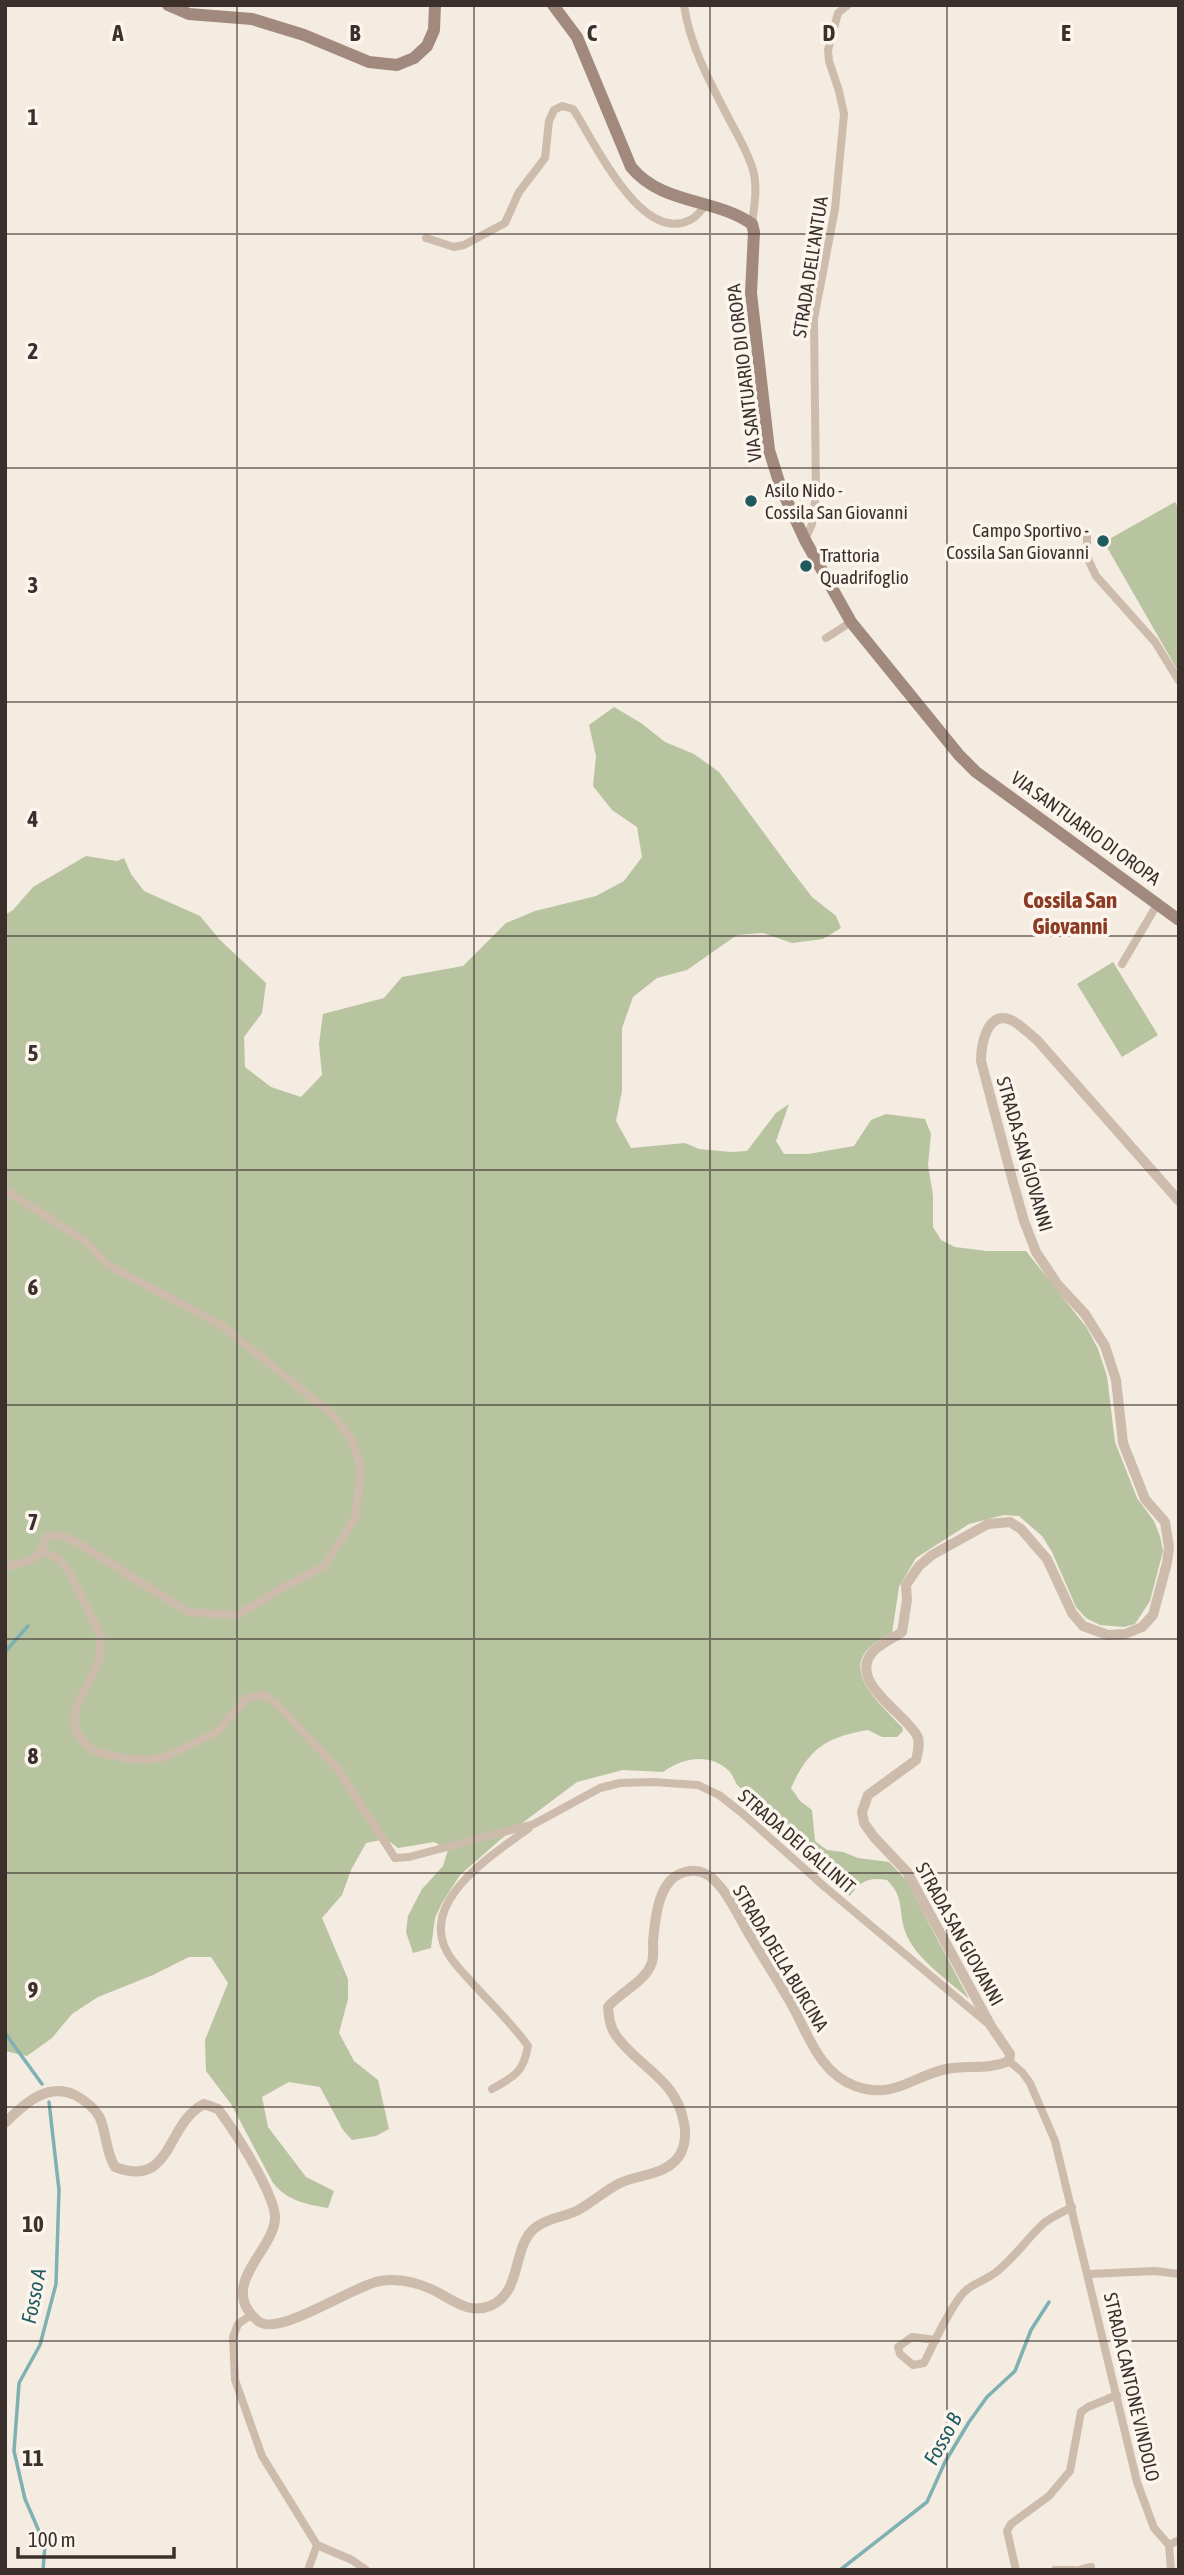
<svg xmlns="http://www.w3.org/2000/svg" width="1184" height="2575" viewBox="0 0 1184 2575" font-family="'Asap Condensed',sans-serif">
<rect width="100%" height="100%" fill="#f4ebe1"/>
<g fill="#b8c4a0">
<polygon points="1175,502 1179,509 1178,671 1104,542"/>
<path d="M614,707l27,16 24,19 29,12 25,18 73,99 20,26 24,19 5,12 -18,11 -31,4 -29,-10 -26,2 -50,35 -30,8 -24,19 -11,31v63l-6,30 15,27 54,-5 14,6 32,3 16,-1 29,-38 13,-9 -13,37 8,13h24l46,-8 17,-26 15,-6 39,5 6,15 -3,31 5,30v32l8,13 14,7 32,4h39l61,77 11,21 9,27 8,66 22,56 17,23 6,15 3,15 -13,50 -15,23 -11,3 -24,-2 -14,-7 -10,-11 -24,-55 -10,-16 -23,-20 -15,-1 -35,9 -53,34 -17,29 -7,46c-60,28 -22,61 10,94l1,4 -6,6h-15l-14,-7c-43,7 -59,19 -77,58l9,13 12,9 3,31 12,9 16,2 15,6 31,4 17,18 63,119c-22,-20 -54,-40 -64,-68 -7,-21 0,-33 -18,-51 -18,-3 -27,1 -37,16l-74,-69c-6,-31 -11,-24 -34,-38 -7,-4 -8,-13 -13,-18 -19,-19 -47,-13 -66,1l-40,-2 -46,12 -76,57 -41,36 -18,28 -7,15 -4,30 -18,5 -7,-21 2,-16 14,-27 21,-23 5,-16 -14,-8 -36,6 -12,-9 -20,4 -15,27 -9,25 -20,23 26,61v20l-9,34 15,28 24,19 11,49 -13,7 -24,4 -9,-10 -23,-43 -31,-5 -27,15 6,30 38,50 28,14 -6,17c-23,-4 -40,-7 -55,-25l-42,-79 -25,-33 -1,-31 23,-57 -17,-26h-22l-36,18 -55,22 -26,17 -20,24 -25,18 -22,-5v-1136l8,-5 20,-23 53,-31 31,5 7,-3 7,16 13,17 56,25 20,24 46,43 -4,30 -18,24 1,30 26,20 30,10 21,-22 -3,-31 4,-30 61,-16 18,-21 61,-11 43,-43 29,-12 61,-15 28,-15 18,-24 -5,-30 -25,-17 -19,-24 3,-30 -7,-31z"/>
<polygon points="1113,962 1158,1035 1122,1057 1077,984"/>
</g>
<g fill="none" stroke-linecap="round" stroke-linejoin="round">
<g stroke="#7fb0b2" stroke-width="3.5">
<polyline points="5,1652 28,1626"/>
<polyline points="5,2033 42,2084"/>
<polyline points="43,2570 45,2545 25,2499 14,2451 19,2383 40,2345 56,2284 59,2190 49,2102"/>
<polyline points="840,2570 927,2502 945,2462 969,2422 987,2397 1015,2371 1031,2330 1049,2302"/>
</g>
<g stroke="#cdbbac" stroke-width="8">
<path d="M684,5c6,42 27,79 46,116 9,16 18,32 23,49 5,18 1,37 -1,54"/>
<path d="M426,238l28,9 10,-2 41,-22 14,-31 26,-34 4,-37 5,-11 8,-4 11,3c21,31 68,136 117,111 6,-2 11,-10 16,-15"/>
<polyline points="1087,532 1087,557 1096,576 1155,642 1179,681"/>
<polyline points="805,540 812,524 816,495 814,319 835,209 844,114 839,91 829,61 828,50 838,13 848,5"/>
<polyline points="826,638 851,622"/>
<polyline points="1122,964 1158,903"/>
<polyline points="5,1190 85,1241 108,1265 221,1325 332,1414 352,1440 361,1469 355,1518 323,1567 282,1588 237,1615 188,1612 78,1543 59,1535 46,1537 42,1551"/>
<polyline points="5,1567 29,1561 42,1551 59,1559 70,1573 101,1636 99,1661 75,1709 75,1729 84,1743 96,1752 124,1758 145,1760 165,1757 217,1732 247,1698 264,1695 277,1704 338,1769 395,1858 409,1857 534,1824 600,1788 620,1783 653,1782 698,1785 719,1795 742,1813 826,1888 986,2022"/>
<polyline points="1009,2061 1022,2072 1030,2083 1055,2141 1137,2482 1154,2528 1169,2545 1171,2570"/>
<path d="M492,2089c23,-13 31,-16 36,-43 -22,-31 -51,-55 -75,-85 -43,-55 38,-105 76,-133"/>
<polyline points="1089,2274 1155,2271 1179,2274"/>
<polyline points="251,2315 238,2324 233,2337 235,2380 262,2456 317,2545 352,2560 366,2570"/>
<path d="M936,2340l-24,-3 -14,10 2,7 13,11 11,-2c11,-22 21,-46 36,-66 9,-13 23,-15 35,-24 19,-14 32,-35 49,-50 9,-7 19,-11 28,-16"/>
<polyline points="1169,2545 1179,2540"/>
<polyline points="308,2570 317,2545"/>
<polyline points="1016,2570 1007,2531 1011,2524 1049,2496 1070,2471 1081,2412 1088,2407 1117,2395"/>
<polyline points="1055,2570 1074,2570"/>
<polyline points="1079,2570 1091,2567"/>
</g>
<path stroke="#cdbbac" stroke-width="10" d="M5,2123c19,-19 42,-41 70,-28 9,5 18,11 24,21 8,16 6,35 16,51 58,22 50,-43 89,-63l14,5c16,21 55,82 57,107 2,33 -60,69 -17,105 20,17 94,-35 122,-40 17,-3 35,1 51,8 20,9 36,26 59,17 36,-15 19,-66 51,-82 12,-7 27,-8 39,-15 14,-8 26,-19 40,-26 20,-9 49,-8 61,-30 4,-9 5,-20 3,-30 -8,-44 -43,-54 -67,-86 -7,-9 -8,-19 -9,-30 12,-15 38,-25 44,-45 2,-6 1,-14 1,-21 2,-18 4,-46 17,-60 8,-9 23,-13 34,-8 17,7 32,38 41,54 14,25 30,48 44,73 18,30 29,73 66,86 39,14 58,-10 91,-17 21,-4 43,1 63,-8l1,-7 -19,-28 -84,-154 -33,-35 -10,-14 -2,-11 6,-17 48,-35c2,-8 5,-19 0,-26 -12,-21 -66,-51 -45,-80 7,-10 22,-15 31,-22l5,-32 -1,-15 13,-19 13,-11 56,-31 22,-2 11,7 26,30 25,54 11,13 25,9 17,-1 17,-7 11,-12 14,-52 2,-16 -4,-25 -20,-23 -22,-56 -7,-63 -11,-34 -20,-32 -27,-29 -22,-33 -12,-31 -14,-50 -29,-110c0,-15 6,-52 30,-41 9,4 18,14 26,20l142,161"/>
<g stroke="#a18a7d" stroke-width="12">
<polyline points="168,5 189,14 252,19 304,35 369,62 397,65 414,58 427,46 434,30 435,5"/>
<path d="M553,5l24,32 54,130c31,38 84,31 121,57l2,8 -3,61 18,157 12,38 24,52 46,82 108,133 17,17 203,148"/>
</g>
</g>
<path fill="none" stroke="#3b302b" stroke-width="2" stroke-opacity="0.55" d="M237,5v2565M474,5v2565M710,5v2565M947,5v2565M5,234h1174M5,468h1174M5,702h1174M5,936h1174M5,1170h1174M5,1405h1174M5,1639h1174M5,1873h1174M5,2107h1174M5,2341h1174"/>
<g fill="#1f5a5e" stroke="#fbf5ee" stroke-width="2.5">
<circle cx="751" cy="501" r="7"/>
<circle cx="1103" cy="541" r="7"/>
<circle cx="806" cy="566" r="7"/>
</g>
<g text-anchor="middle" stroke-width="7" stroke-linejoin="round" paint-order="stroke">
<g font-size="19" fill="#3b302b" stroke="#fbf5ee">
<text transform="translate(810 267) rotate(-81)" y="7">STRADA DELL'ANTUA</text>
<text transform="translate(744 373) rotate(-97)" y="7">VIA SANTUARIO DI OROPA</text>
<text transform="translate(1086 828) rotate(36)" y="7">VIA SANTUARIO DI OROPA</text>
<text transform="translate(1025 1154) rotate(74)" y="7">STRADA SAN GIOVANNI</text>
<text transform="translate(797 1841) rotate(41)" y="7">STRADA DEI GALLINIT</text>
<text transform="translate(960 1934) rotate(61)" y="7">STRADA SAN GIOVANNI</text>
<text transform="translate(781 1958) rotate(59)" y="7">STRADA DELLA BURCINA</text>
<text transform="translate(1132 2387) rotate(77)" y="7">STRADA CANTONE VINDOLO</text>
</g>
<g font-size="19" fill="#3b302b" stroke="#fbf5ee" text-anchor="start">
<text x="765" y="497">Asilo Nido -<tspan x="765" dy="22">Cossila San Giovanni</tspan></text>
<text x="1089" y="537" text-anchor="end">Campo Sportivo -<tspan x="1089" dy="22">Cossila San Giovanni</tspan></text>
<text x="820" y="562">Trattoria<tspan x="820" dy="22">Quadrifoglio</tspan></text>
</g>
<g font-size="21" font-style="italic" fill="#1f5a5e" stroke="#fbf5ee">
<text transform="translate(34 2296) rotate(-79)" y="7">Fosso A</text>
<text transform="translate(943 2439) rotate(-61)" y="7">Fosso B</text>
</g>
<g font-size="23" font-weight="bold" fill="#8c3b22" stroke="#fbf5ee">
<text x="1070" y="908">Cossila San<tspan x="1070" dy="26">Giovanni</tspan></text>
</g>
</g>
<g font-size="23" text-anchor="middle" font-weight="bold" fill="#3b302b" stroke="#fbf5ee" stroke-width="7" stroke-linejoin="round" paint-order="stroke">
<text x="118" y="41">A</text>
<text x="355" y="41">B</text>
<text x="592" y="41">C</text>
<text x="829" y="41">D</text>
<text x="1066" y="41">E</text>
<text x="33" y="125">1</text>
<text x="33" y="359">2</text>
<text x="33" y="593">3</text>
<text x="33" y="827">4</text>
<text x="33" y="1061">5</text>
<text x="33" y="1295">6</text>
<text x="33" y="1530">7</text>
<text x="33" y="1764">8</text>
<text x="33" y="1998">9</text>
<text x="33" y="2232">10</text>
<text x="33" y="2466">11</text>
</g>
<rect width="1184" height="2575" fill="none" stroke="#3b302b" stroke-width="14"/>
<path d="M18 2547v10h156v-10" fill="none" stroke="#3b302b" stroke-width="3.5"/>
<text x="28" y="2547" font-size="21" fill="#3b302b" stroke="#fbf5ee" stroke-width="5" paint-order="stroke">100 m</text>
</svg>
